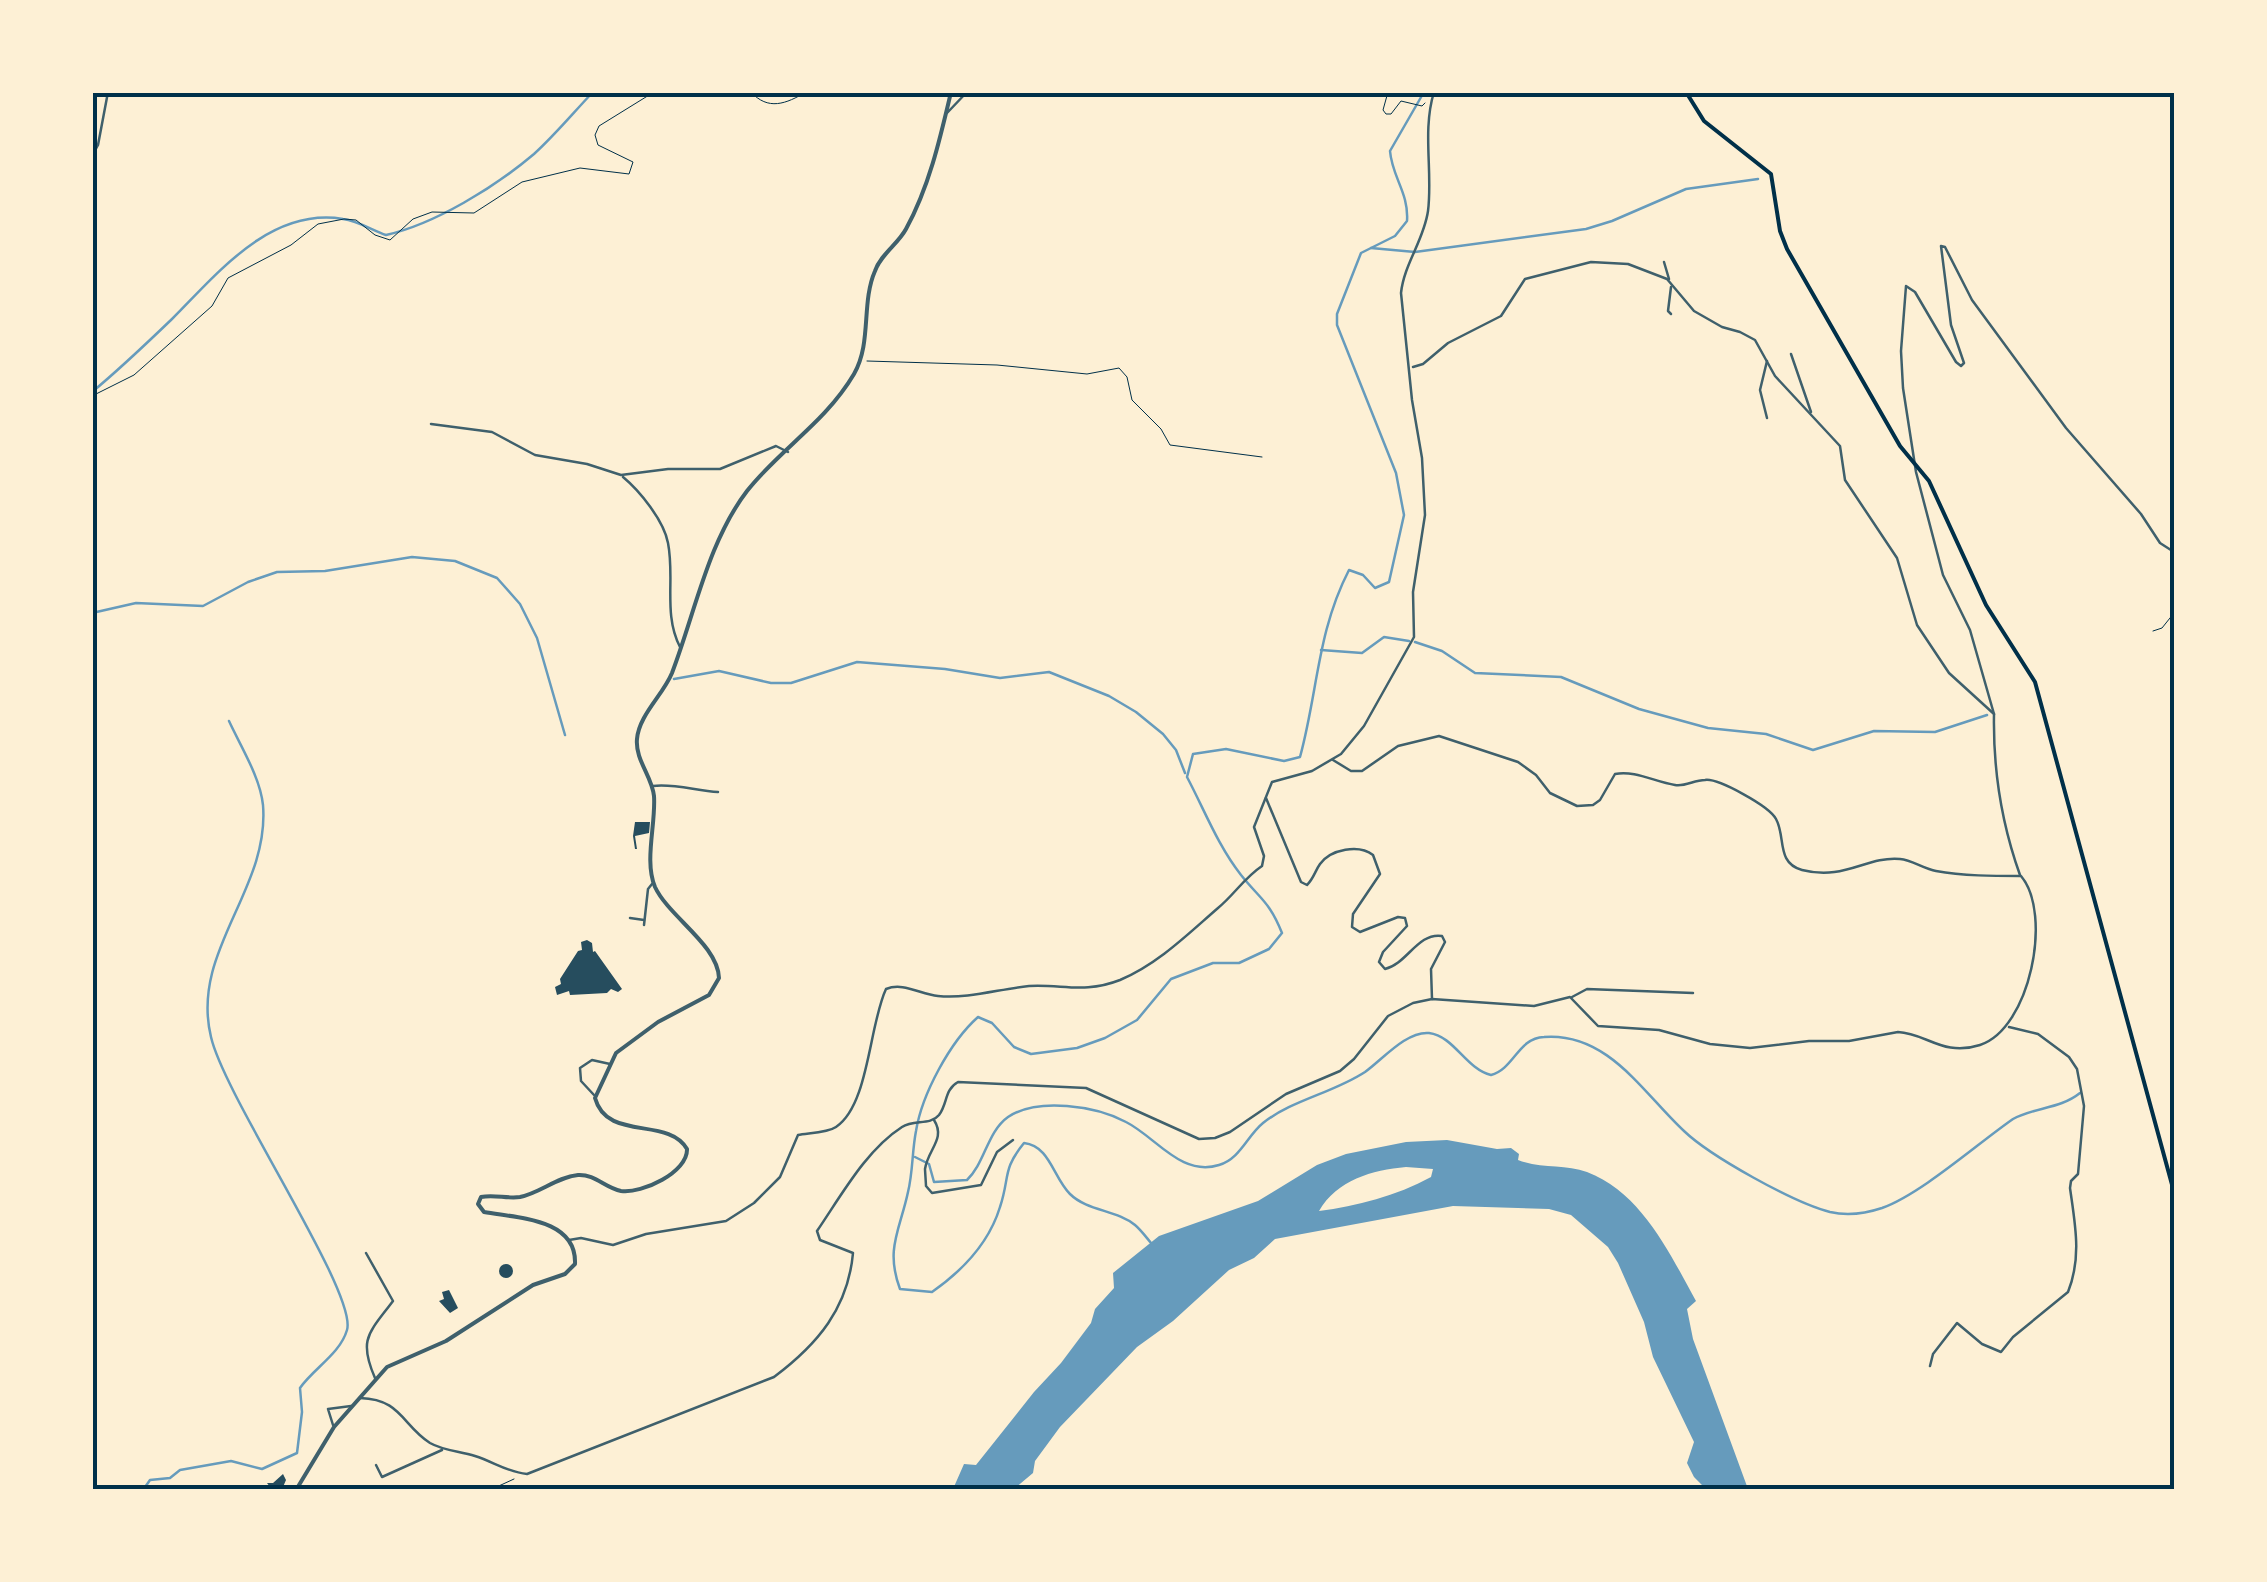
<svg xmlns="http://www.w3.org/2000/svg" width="2267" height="1582" viewBox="0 0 2267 1582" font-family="Rubik,sans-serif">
<rect width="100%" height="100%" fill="#fdf0d5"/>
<path fill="#669bbc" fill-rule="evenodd" d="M1447,1140l50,9 14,-1 8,6 -1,6c23,9 47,4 69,12 55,21 83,82 109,129l-9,8 6,30 55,150h-42l-12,-12 -7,-14 7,-21 -41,-85 -9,-35 -26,-59 -10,-16 -37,-32 -22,-6 -96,-3 -178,33 -21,19 -25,12 -56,51 -36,26 -77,80 -25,34 -2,12 -19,16h-61l11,-25 12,1 58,-73 27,-29 30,-40 4,-14 19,-21 -1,-15 46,-37 99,-35 59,-36 29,-11 60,-12zM1406,1167l27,2 -2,8c-35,19 -74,29 -112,34 18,-31 53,-41 87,-44z"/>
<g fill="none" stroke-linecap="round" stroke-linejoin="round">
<g stroke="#669bbc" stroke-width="2.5">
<polyline points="1371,248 1415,252 1586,229 1612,221 1686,189 1758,179"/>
<path d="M92,392c28,-23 54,-48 80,-73 45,-45 98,-112 171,-100 15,2 29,11 43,16 49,-11 109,-48 148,-81 21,-19 39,-41 59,-62"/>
<polyline points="92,613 136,603 203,606 248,582 277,572 325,571 412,557 455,561 497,578 520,604 537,638 565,735"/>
<polyline points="1415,642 1442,651 1475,673 1561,677 1639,709 1708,728 1766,734 1813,750 1874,731 1935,732 1987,715"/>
<polyline points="1321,650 1362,653 1384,637 1409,641"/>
<polyline points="674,679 719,671 771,683 791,683 857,662 945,669 1000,678 1049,672 1109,696 1136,712 1163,734 1176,750 1185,773"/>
<path d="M915,1157l14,7 5,18 33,-2c18,-17 20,-48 41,-63 30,-20 88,-11 118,5 30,15 55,55 93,43 21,-6 28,-29 44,-42 29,-23 70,-30 102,-51 17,-12 41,-41 64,-39 25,3 37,36 62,42 23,-6 27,-37 53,-38 64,-5 99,56 140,94 26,25 110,72 146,81 18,4 34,2 52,-4 39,-14 95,-64 131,-89 22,-12 47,-10 67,-26"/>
<path d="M1151,1243c-5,-6 -10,-13 -16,-18 -18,-15 -48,-14 -65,-31 -17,-17 -20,-48 -46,-51 -22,27 -14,34 -24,64 -11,36 -38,64 -68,85l-32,-3c-15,-40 0,-59 8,-97 5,-20 4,-41 8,-61 6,-37 34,-89 62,-114l14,6 22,24 17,7 46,-6 28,-10 32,-18 34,-41 42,-16h26l30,-14 13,-16c-13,-32 -21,-33 -41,-58 -23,-29 -37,-66 -54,-98l6,-23 33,-5 58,12 16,-4c18,-66 17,-125 49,-187l14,5 12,13 14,-6 15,-67 -8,-42 -59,-148v-11l24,-61 34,-17 12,-15c2,-28 -15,-44 -17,-70l34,-59"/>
<path d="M143,1490l7,-10 20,-2 10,-8 51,-9 31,8 35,-16 5,-41 -2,-24c14,-20 40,-34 47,-58 11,-37 -122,-232 -136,-293 -21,-86 59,-147 52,-232 -3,-28 -22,-58 -34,-84"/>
</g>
</g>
<g fill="#264d5e">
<polygon points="635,822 650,822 649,833 635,836 637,849 635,849 633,836"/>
<polygon points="587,940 592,943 593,952 595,951 622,989 618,992 611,989 607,993 570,995 569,991 557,995 555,987 561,984 560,979 578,951 582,950 581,942"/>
<circle cx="506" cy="1271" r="7"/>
<polygon points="449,1290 458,1308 450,1313 439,1301 444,1299 442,1292"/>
<polygon points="283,1474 286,1480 283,1487 270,1487 267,1483 273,1483"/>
</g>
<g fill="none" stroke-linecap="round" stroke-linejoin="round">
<g stroke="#003049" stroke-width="1">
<path d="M751,92c17,19 35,12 55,0"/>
<polyline points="1388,92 1383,110 1386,114 1391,114 1401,101 1422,106 1425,103"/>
<polyline points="867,361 997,365 1087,374 1119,368 1127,377 1132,400 1161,429 1170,445 1262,457"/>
<polyline points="92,396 134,375 212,306 228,278 291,245 318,224 344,219 356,220 375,235 390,240 413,219 432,212 474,213 522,182 580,168 629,174 633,162 598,145 595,135 599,126 654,92"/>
<polyline points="2153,631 2162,628 2174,613"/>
<polyline points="490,1490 514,1479"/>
</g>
<g stroke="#3f606c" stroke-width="2.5">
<polyline points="947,113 967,92"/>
<polyline points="92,156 98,145 108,92"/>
<polyline points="1664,262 1669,279"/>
<polyline points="1671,287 1668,311 1671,314"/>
<polyline points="1791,354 1811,412"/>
<path d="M1413,367l10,-3 25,-21 53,-27 24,-37 66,-17 37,2 39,15 27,32 28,16 18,5 15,8 20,36 65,70 5,34 52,78 20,67 32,48 45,41c-1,56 7,108 26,161"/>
<polyline points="1767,418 1760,390 1767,361"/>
<polyline points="431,424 492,432 535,455 587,464 621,475 668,469 720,469 776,446 788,452"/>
<path d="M623,477c17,14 41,44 45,66 7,35 -5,71 12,104"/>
<polyline points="1994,714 1970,630 1943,575 1916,472 1903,388 1901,351 1906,286 1915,292 1956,362 1961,366 1964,363 1951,325 1941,246 1945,247 1972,300 2066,428 2141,514 2160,543 2174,552"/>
<path d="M653,786c20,-3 44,5 65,6"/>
<path d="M1266,798l35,84 6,3c7,-7 8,-14 13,-21 11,-15 39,-20 53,-9l7,19 -27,40 -1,13 8,5 38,-15 7,1 2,8 -24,26 -4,10 6,7c22,-5 33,-37 57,-33l3,6 -14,27 1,30"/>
<polyline points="630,918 644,920"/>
<polyline points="644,925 648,889 652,884"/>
<polyline points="1572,997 1587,989 1693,993"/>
<polyline points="594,1095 581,1081 580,1068 592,1060 610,1064"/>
<path d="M934,1120c12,19 -6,29 -9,49 0,1 1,16 1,17l6,7 49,-8 16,-33 16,-12"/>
<path d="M569,1240l12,-2 32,7 33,-11 80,-13 28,-18 26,-26 18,-42c10,-2 29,-2 38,-8 33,-22 33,-102 50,-138 17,-7 34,5 52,7 30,3 61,-7 91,-10 34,-2 55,8 91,-6 38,-16 68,-46 98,-72 16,-13 26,-30 44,-42l2,-10 -10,-29 18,-45 40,-11 29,-17 23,-28 50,-89 -1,-45 12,-77 -3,-57 -10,-58 -11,-107c3,-29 23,-53 27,-82 5,-39 -6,-80 6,-119"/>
<path d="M366,1253l27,48c-24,32 -35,38 -18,77"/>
<path d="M1930,1366l3,-12 24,-31 25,21 19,8 12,-15 55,-45c14,-35 7,-68 2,-104l1,-7 7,-7 6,-68 -7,-37 -8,-12 -31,-23 -29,-7"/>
<path d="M360,1398c41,1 42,27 70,45 14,8 30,8 45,13 19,6 32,16 52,18l247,-97c44,-33 74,-69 79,-124l-33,-13 -3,-9c24,-35 49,-81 85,-104 12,-8 28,-1 37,-12 9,-12 5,-25 19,-33l128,6 113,51 16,-1 15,-6 56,-38 54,-23 14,-12 34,-43 25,-13 19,-4 102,7 36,-9 28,29 61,4 51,14 40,4 59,-7h40l49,-9c28,1 45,25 82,13 50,-16 73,-131 41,-169 -27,0 -58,0 -85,-5 -12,-2 -24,-11 -36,-12 -34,-3 -55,22 -98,11 -26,-7 -16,-33 -26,-51 -7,-13 -58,-41 -71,-39 -11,0 -20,7 -30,5 -20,-3 -40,-15 -60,-11l-15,26 -7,5 -16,1 -27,-13 -14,-18 -18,-13 -79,-26 -41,10 -36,25h-11l-18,-11"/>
<polyline points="333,1425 328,1409 351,1406"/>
<polyline points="376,1465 382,1477 442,1450"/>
</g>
<path stroke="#3f606c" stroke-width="4" d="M296,1490l38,-63 53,-60 59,-26 87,-56 32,-11 10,-10c2,-46 -59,-46 -91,-52l-6,-8 3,-7c13,-3 26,2 39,0 20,-4 37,-20 58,-22 17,-1 27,13 43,16 21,3 67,-19 66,-42 -19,-33 -80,-7 -92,-51l21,-45 42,-31 51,-27 10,-17c-1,-33 -50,-61 -64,-91 -11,-26 1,-63 -1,-91 -2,-20 -19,-36 -17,-57 2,-24 26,-44 35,-66 23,-60 36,-131 75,-182 33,-42 78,-68 107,-117 18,-31 7,-71 21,-103 6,-17 23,-27 31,-42 23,-42 34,-90 45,-137"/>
<polyline stroke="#003049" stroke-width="4" points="1686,92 1704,121 1771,174 1780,231 1787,249 1900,446 1929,481 1986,605 2035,682 2174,1192"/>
</g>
<rect width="2267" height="1582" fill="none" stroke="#fdf0d5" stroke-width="190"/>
<rect x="95" y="95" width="2077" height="1392" fill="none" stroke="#003049" stroke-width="4"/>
</svg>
